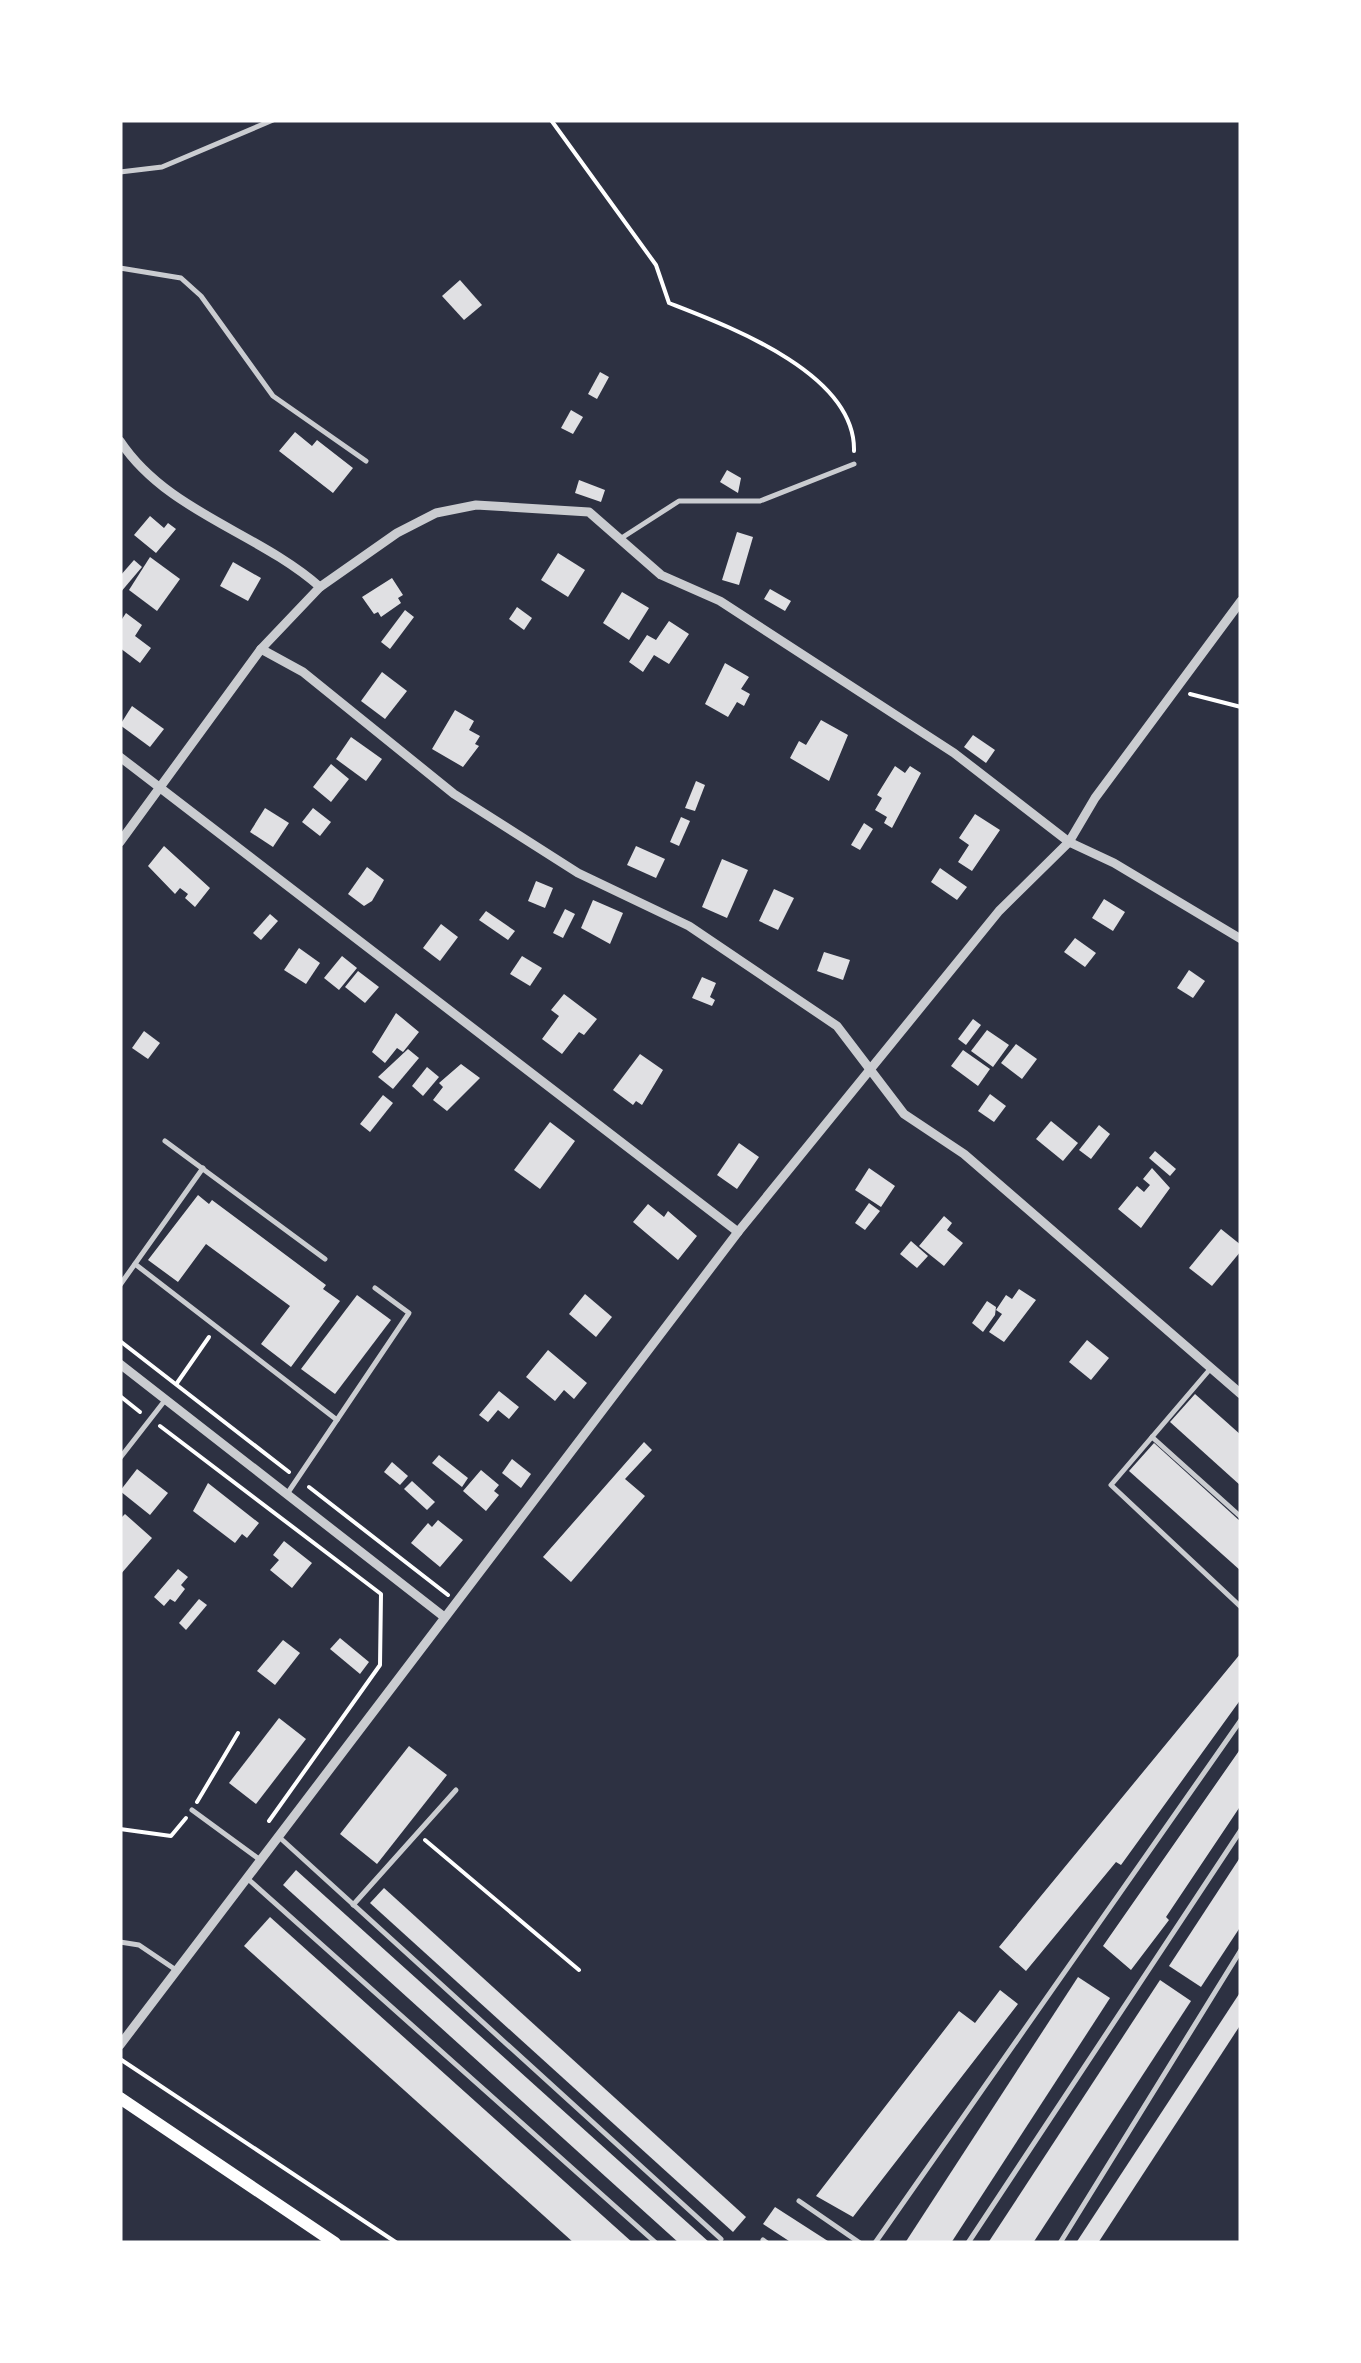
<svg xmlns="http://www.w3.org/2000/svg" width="1361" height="2363" viewBox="0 0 1361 2363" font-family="'Open Sans',sans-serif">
<rect width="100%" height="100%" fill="#2d3142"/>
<g fill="#e0e0e3">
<polygon points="460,280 482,305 464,320 442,296"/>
<polygon points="600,372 609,377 597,399 588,394"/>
<polygon points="571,410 583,417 573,434 561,428"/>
<polygon points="295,432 312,446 317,440 353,468 333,493 279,451"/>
<polygon points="727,470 741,478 738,493 720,482"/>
<polygon points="579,480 605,490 601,502 575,493"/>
<polygon points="150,516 164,528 168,523 176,529 156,553 134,535"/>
<polygon points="737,532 753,537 739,585 722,580"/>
<polygon points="558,553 585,570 568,597 541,580"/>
<polygon points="150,557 180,579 157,611 129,590"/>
<polygon points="134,560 142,567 120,593 120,576"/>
<polygon points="233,562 261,578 248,601 220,586"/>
<polygon points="392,578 403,595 398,598 401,603 381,617 378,612 374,614 362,597"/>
<polygon points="770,589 791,601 785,611 764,599"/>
<polygon points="622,592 649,608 629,640 603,623"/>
<polygon points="517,607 532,618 524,630 509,619"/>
<polygon points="405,610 414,617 390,649 381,642"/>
<polygon points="126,613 142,625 135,636 151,648 140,663 120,648 120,622"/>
<polygon points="669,621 689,634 669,664 654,655 643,672 629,662 647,635 656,640"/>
<polygon points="725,663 749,677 741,689 750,694 744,706 737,702 728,717 705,704"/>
<polygon points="382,672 407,691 385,719 361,701"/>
<polygon points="132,706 164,729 150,747 120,725"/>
<polygon points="455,710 474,721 469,730 480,736 475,744 479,746 463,767 432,749"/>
<polygon points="821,720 848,735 829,781 790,758 799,741 806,745"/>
<polygon points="973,735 995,750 986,763 964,747"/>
<polygon points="351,737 382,759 366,781 336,759"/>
<polygon points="331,764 349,779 331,802 313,787"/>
<polygon points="895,766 905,773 910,766 921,773 892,828 884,823 887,817 875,810 882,798 877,795"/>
<polygon points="696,781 705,785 695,811 685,808"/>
<polygon points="265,808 289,823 273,847 250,832"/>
<polygon points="313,808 331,822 320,836 302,822"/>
<polygon points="975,814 1000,830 972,871 958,862 969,845 959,838"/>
<polygon points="681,817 690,821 679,846 670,842"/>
<polygon points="864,823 873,829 860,850 851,845"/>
<polygon points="164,846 210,888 195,907 185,898 188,894 180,888 175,894 148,866"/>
<polygon points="636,846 665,859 656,878 627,865"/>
<polygon points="722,859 748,870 727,918 702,907"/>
<polygon points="367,867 384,880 372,901 364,906 348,894"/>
<polygon points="940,868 967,887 957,900 931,882"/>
<polygon points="536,881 553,888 545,908 528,901"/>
<polygon points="774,889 794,898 778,930 759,921"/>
<polygon points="1104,899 1125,912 1113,931 1092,918"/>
<polygon points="593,900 623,913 610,944 581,928"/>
<polygon points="565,909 575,914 563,938 553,933"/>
<polygon points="486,911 515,931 508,940 479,920"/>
<polygon points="270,914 278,921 261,940 253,933"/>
<polygon points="441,924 458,937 440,961 423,948"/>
<polygon points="1075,938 1096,953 1085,967 1064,952"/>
<polygon points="299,948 320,963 306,984 284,970"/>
<polygon points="824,952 850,960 843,980 817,971"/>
<polygon points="342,956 357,968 339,990 324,978"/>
<polygon points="522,956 542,968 530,986 510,974"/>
<polygon points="1189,970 1205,981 1193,998 1177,988"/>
<polygon points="358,971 379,987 365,1003 345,987"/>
<polygon points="702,977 716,983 710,997 715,1000 712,1006 692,998"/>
<polygon points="564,994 597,1019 584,1035 579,1032 562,1054 542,1039 559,1016 551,1010"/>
<polygon points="396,1013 419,1032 403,1052 397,1048 385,1063 372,1052"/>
<polygon points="973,1019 981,1025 966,1045 958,1039"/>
<polygon points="987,1030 1009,1045 993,1067 971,1051"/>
<polygon points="144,1031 160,1043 148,1059 132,1048"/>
<polygon points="1016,1044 1037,1059 1022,1079 1001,1063"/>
<polygon points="408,1049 419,1058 393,1089 378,1077"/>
<polygon points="963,1050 990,1069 978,1086 951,1066"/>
<polygon points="640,1054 663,1070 642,1105 636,1101 633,1105 613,1090"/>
<polygon points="461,1064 480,1078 447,1111 433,1100 443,1087 439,1083"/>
<polygon points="427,1067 439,1077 423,1096 412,1086"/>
<polygon points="990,1094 1006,1106 994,1122 978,1111"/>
<polygon points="383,1095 393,1103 370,1132 360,1124"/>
<polygon points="1051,1121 1078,1143 1063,1161 1036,1139"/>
<polygon points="550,1122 575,1141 540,1189 514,1170"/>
<polygon points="1099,1125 1110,1134 1091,1159 1079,1150"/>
<polygon points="739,1143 759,1157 737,1189 717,1175"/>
<polygon points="1155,1151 1176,1169 1170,1176 1149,1158"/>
<polygon points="869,1168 895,1186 881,1207 855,1190"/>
<polygon points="1152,1168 1170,1188 1141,1228 1118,1209 1137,1186 1144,1192 1150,1185 1143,1179"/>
<polygon points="198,1195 209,1204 212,1200 326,1285 323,1289 340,1301 291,1367 261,1344 290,1306 206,1244 178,1282 148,1260"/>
<polygon points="869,1203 880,1211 865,1230 855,1223"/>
<polygon points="648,1204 664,1217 668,1211 697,1236 678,1260 633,1222"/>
<polygon points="944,1216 952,1223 947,1230 963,1243 944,1266 919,1246"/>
<polygon points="1221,1229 1241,1245 1241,1251 1212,1286 1189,1268"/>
<polygon points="911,1241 928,1256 917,1268 900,1254"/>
<polygon points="1019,1289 1036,1300 1004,1342 989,1332 1002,1314 996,1310 1006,1295 1012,1299"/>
<polygon points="585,1294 612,1317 596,1337 569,1314"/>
<polygon points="357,1295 391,1320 335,1394 301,1369"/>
<polygon points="987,1301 996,1307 995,1315 983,1332 972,1323"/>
<polygon points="1087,1340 1109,1358 1091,1380 1069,1362"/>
<polygon points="548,1350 587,1383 574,1399 564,1390 555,1401 526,1377"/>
<polygon points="499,1391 519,1407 509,1419 498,1410 488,1422 479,1415"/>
<polygon points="1195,1394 1241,1435 1241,1486 1170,1422"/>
<polygon points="644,1442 652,1450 625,1479 645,1496 571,1582 543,1557"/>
<polygon points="1154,1443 1241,1522 1241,1571 1129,1471"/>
<polygon points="439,1455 468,1478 462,1487 432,1463"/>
<polygon points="512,1459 531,1474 521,1488 502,1473"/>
<polygon points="392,1462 408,1476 400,1485 384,1472"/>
<polygon points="137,1469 168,1493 150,1515 120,1491"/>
<polygon points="481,1470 499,1485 494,1491 499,1495 486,1511 463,1491"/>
<polygon points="412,1481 435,1502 427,1510 404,1489"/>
<polygon points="208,1483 259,1523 247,1538 242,1534 235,1543 193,1511"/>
<polygon points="125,1514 152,1538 120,1575 120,1519"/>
<polygon points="438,1520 463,1540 440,1567 411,1543 428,1523 432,1527"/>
<polygon points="284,1541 312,1563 292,1588 270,1570 279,1560 273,1555"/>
<polygon points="178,1569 188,1577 181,1585 185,1589 175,1602 170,1599 164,1606 154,1597"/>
<polygon points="199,1599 207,1605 186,1630 179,1623"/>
<polygon points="340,1638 369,1662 360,1674 330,1649"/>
<polygon points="283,1640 300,1653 275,1685 257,1671"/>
<polygon points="1241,1653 1241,1699 1121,1865 1116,1862 1026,1971 999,1947"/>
<polygon points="279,1718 306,1739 256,1804 229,1783"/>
<polygon points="409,1746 447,1775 377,1864 340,1834"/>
<polygon points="1241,1748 1241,1805 1166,1917 1169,1920 1131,1970 1103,1946"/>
<polygon points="1241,1856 1241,1926 1201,1987 1169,1966"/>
<polygon points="296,1870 710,2243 679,2243 283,1885"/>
<polygon points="384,1888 746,2217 733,2232 370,1903"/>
<polygon points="270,1917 633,2243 574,2243 244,1946"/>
<polygon points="1078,1977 1110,1998 951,2243 905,2243"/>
<polygon points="1160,1980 1191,2001 1033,2243 988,2243"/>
<polygon points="1000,1990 1018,2004 853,2217 816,2196 959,2011 975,2023"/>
<polygon points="1241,1991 1241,2024 1098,2243 1076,2243"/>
<polygon points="775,2207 831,2243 792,2243 763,2224"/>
</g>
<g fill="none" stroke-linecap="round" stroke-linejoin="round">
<g stroke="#fff" stroke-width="4">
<path d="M551,120l105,145 13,38c59,23 187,70 185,148"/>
<polyline points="1190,694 1241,707"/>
<polyline points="120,1341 289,1472"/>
<polyline points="177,1383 209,1337"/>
<polyline points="120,1396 140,1412"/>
<polyline points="160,1426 381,1594 380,1665 269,1821"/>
<polyline points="309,1487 448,1595"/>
<polyline points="197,1802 238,1733"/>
<polyline points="120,1829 171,1836 186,1818"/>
<polyline points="425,1840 579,1970"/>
<polyline points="120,2059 397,2243"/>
</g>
<g stroke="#caccd0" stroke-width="5">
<polyline points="120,172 162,167 273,120"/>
<polyline points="120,268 181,278 201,296 273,396 366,461"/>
<polyline points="620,539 679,501 760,501 854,464"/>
<polyline points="165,1141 325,1259"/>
<polyline points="135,1264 337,1420"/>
<polyline points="120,1285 203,1168"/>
<polyline points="1211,1368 1111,1485 1241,1607"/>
<polyline points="1152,1437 1241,1517"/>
<polyline points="120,1458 166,1399"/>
<polyline points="287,1494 409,1313 375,1288"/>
<polyline points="192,1810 259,1859"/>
<polyline points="278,1836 721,2239"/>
<polyline points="248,1879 656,2243"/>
<polyline points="353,1905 456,1790"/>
<polyline points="120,1942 139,1945 176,1970"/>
<polyline points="799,2201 860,2243"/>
<polyline points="763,2240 767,2243"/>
<polyline points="875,2243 1241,1720"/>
<polyline points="968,2243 1241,1830"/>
<polyline points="1060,2243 1241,1950"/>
</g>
<g stroke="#caccd0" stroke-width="9">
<path d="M120,441c47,71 138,91 200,146"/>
<polyline points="261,649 303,672 454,794 578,873 689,926 837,1026 904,1114 964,1154 1241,1394"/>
<polyline points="120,757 738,1232"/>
<polyline points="120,842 261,649 320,587 397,533 436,513 476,505 589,512 661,575 720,601 954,753 1069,842 1114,863 1241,939"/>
<polyline points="120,1364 443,1616"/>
<polyline points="120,2045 738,1232 999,911 1069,842 1095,798 1241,601"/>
</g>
<polyline stroke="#fff" stroke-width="12" points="120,2098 335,2243"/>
</g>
<rect width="1361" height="2363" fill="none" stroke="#ffffff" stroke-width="245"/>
</svg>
